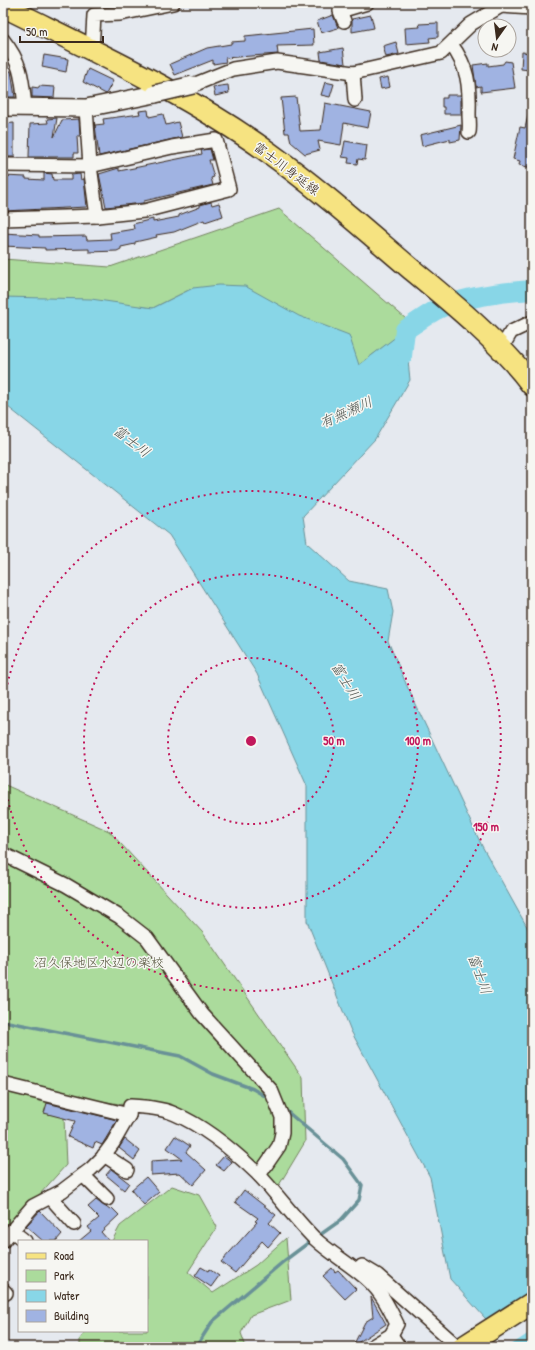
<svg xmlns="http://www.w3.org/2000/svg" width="535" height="1350" viewBox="0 0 535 1350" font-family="'Patrick Hand','Klee One',sans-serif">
<rect width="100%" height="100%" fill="#e5e9ef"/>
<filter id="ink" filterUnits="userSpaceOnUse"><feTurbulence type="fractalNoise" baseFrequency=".025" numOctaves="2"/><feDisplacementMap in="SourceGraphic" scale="8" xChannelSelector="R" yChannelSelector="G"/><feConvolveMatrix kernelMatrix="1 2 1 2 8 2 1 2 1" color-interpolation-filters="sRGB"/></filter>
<g filter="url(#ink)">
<g fill="#abdb9c" stroke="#73825d">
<polygon points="279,209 413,325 359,365 193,288 153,308 3,297 3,259 110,267"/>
<polygon points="3,784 109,831 203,933 303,1078 305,1142 276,1190 174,1113 71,1096 64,1118 66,1165 3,1235"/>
<polygon points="172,1186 199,1195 217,1227 188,1272 213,1293 256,1265 286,1238 291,1300 251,1315 241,1333 246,1347 80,1347 80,1339 86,1331 147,1331 147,1241 112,1241 120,1226"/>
</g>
<polygon fill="#88d6e7" stroke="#699197" points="219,285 245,286 299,316 349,335 359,365 405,330 410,380 375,439 303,516 307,543 349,581 388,589 393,612 388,641 407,686 482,846 532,936 532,1347 511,1347 450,1279 430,1177 351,1031 307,921 307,786 257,674 169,535 3,403 3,297 91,299 153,308 193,288"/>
<polygon fill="#e5e9ef" points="532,1303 532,1331 508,1347 492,1328"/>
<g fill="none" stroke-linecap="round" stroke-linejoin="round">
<g stroke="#699197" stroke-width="3.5">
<polyline points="3,1021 180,1056 213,1074 253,1089 270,1099"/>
<polyline points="283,1108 343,1159 362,1185 359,1200 341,1220 317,1237"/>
<polyline points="196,1347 212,1322 284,1261 312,1240"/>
</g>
<path stroke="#88d6e7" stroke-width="20" d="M402,356l3,-26c10,-6 20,-14 31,-20 26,-13 67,-18 96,-20"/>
</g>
<g fill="#a0b3e2" stroke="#3b2a1e">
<polygon points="333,15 338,28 321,33 317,21"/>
<polygon points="371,15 374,28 352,32 352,19"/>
<polygon points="438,23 438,37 429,38 430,42 406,44 405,28 420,27 419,24"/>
<polygon points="313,29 314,45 277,46 278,54 225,58 226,62 213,64 213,60 175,75 170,64 207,48 231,44 231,42 245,41 245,36"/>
<polygon points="396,42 399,54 386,57 383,46"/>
<polygon points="343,48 345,64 321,60 320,52"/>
<polygon points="522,52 531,53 529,70 521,69"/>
<polygon points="44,55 68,59 66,72 42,67"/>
<polygon points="505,61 511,62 515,88 481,92 481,86 476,87 473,65 488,63 488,66 503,64"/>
<polygon points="88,69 113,81 106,94 83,82"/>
<polygon points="3,71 11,71 15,97 3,97"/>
<polygon points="388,77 390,87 381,89 379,79"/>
<polygon points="325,82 334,84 330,97 321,95"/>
<polygon points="228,85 229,93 215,96 213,87"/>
<polygon points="39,86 55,87 54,98 32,97 32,87 39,88"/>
<polygon points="447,95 461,95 461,114 444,114 444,107 442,107 442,98 447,98"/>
<polygon points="296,97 300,131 321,130 325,103 371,112 368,128 344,123 341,145 318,141 320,150 305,154 291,142 289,133 285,133 281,98"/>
<polygon points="148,110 149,117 163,114 166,125 178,122 182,137 99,156 95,125 104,124 103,119 140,114 139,111"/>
<polygon points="529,112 532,112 532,168 519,165 520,161 513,159 520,127 525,128"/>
<polygon points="57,118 54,137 62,120 79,119 80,136 77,136 78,153 74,153 74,157 29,157 30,124 48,123 47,119"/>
<polygon points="14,123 14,157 3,157 3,124"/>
<polygon points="461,125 460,140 450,142 450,139 422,146 420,135"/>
<polygon points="345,141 367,145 365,160 358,159 357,164 348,163 349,158 342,157"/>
<polygon points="210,149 213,160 209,160 214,177 211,178 213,185 144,201 143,203 106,207 99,174 119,168 119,171 202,154 201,150"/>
<polygon points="44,173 52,174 53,180 71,180 71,175 80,174 81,180 84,179 87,207 3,211 3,176 26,177 26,179 44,180"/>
<polygon points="211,202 212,205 219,203 223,216 205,222 204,220 174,232 156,235 157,237 135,242 135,244 121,247 121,249 117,251 89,252 89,249 45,250 45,248 3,246 3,233 39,235 39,237 86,236 87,240 111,239 110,233 134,229 133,224 153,219 153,222 179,217 179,215 200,207 200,205"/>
<polygon points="47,1103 117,1120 102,1145 95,1142 93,1148 68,1137 75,1121 44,1113"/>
<polygon points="175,1136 190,1146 186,1152 206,1170 193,1185 180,1173 151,1175 151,1161 182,1159 167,1148"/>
<polygon points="125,1139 140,1151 134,1160 119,1148"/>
<polygon points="224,1156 232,1162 224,1171 216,1165"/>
<polygon points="111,1169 129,1183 124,1190 106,1175"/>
<polygon points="146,1177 159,1192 144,1205 131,1190"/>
<polygon points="244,1190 276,1215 269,1223 280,1233 268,1247 262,1241 235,1273 221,1262 257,1222 255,1221 258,1218 235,1202"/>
<polygon points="96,1200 110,1210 112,1208 119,1215 101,1232 109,1241 79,1241 91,1231 88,1227 99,1218 88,1207"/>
<polygon points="40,1211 62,1234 56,1241 43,1241 26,1226"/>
<polygon points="201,1267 208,1271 209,1269 219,1276 211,1287 195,1276"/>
<polygon points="332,1268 335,1272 338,1270 356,1289 345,1299 323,1276"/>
<polygon points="371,1297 386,1324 353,1346 365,1322 373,1317"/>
</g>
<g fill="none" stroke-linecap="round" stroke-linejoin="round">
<g stroke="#3b2a1e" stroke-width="16">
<g id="minor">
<polyline points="501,6 532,8"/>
<polyline points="344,21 340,11 367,3"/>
<path d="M3,40c19,24 19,38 22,67"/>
<path d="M451,44c17,23 19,41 18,70 0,6 1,12 0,18"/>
<polyline points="92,51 94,15 120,14 173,3"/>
<polyline points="353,73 355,100"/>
<polyline points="193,85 233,69 277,62 353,73 441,53 471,24 501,6 502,3"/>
<polyline points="86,108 90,166 97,216"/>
<polyline points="3,165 90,166 172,147 216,140 229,189 144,211 97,216 3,219"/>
<polyline points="501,349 511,332 532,322"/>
<polyline points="3,854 66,885 120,917 147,938 202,1014 271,1090 282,1117 282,1133 279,1146 259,1175"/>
<polyline points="3,1084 129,1115"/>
<polyline points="104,1155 127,1170"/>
<polyline points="83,1175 107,1199"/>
<polyline points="50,1197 74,1224"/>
<polyline points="12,1231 25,1241"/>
<path d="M3,1241l30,-35 29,-15 29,-22 11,-11 11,-15 16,-28 1,-9c15,1 31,2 45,8 31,13 59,37 83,60 20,21 36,44 56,64 17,16 38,27 55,43 13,12 20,27 28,43l-6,11 -20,12"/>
<polyline points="362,1266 377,1275 458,1347"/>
<polyline points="3,1290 6,1293"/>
<polyline points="391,1335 399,1347"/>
</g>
</g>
<g stroke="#3b2a1e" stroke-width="20">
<polyline id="tertiary" points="3,107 86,108 155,94"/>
</g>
<g stroke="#3b2a1e" stroke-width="24">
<g id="primary">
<path d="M3,6c90,45 183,87 265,146 50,36 96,77 143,117 40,33 90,74 121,116"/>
<polyline points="463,1347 532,1303"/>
</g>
</g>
<use href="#minor" stroke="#f6f6f2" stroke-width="13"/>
<use href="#tertiary" stroke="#f6f6f2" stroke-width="17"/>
<use href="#primary" stroke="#f6e381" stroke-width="21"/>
<g stroke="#3b2a1e" stroke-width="20" stroke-linecap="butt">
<polyline id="tertiary-bridge" points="155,94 193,85"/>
</g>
<use href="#tertiary-bridge" stroke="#f6f6f2" stroke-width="17"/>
</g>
</g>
<g fill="none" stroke="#c2185b" stroke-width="2" stroke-dasharray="2 4">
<circle cx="251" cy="741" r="83"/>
<circle cx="251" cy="741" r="167"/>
<path d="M3 708A250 250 0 1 1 3 774"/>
</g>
<g text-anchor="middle" stroke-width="3" stroke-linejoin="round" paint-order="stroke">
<g font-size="13" fill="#3b2a1e" stroke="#f6f6f2">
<text transform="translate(287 168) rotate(37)" y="5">富士川身延線</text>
</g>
<g font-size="13" fill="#57563e" stroke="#f6f6f2">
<text x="99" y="967">沼久保地区水辺の楽校</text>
</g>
<g font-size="14" font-style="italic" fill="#4e5550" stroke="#f6f6f2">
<text transform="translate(346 412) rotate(-24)" y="5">有無瀬川</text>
<text transform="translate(132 441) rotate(38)" y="5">富士川</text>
<text transform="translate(346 681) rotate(58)" y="5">富士川</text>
<text transform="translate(480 974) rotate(70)" y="5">富士川</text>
</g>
</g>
<circle cx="251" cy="741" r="6" fill="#c2185b" stroke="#f6f6f2" stroke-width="2"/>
<g font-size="12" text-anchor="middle" font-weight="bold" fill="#c2185b" stroke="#f6f6f2" stroke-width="3" stroke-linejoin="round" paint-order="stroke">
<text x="334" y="745">50 m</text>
<text x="418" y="745">100 m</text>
<text x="486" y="831">150 m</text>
</g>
<rect width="535" height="1350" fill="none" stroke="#f6f6f2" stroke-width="16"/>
<rect x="8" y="8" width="519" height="1334" fill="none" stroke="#3b2a1e" stroke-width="1.5" filter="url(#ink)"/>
<rect x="18" y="1240" width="130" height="92" fill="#f6f6f2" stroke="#aba49d"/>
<rect x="26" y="1253" width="20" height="6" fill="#f6e381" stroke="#aba49d"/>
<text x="54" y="1260" font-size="12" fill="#3b2a1e">Road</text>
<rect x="26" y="1270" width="20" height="12" fill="#abdb9c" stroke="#aba49d"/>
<text x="54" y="1280" font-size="12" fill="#3b2a1e">Park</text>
<rect x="26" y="1290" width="20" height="12" fill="#88d6e7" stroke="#aba49d"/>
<text x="54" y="1300" font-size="12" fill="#3b2a1e">Water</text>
<rect x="26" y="1310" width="20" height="12" fill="#a0b3e2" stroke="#aba49d"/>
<text x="54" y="1320" font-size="12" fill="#3b2a1e">Building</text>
<g transform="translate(497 38) rotate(194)"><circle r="19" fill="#f6f6f2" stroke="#aba49d"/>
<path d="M0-3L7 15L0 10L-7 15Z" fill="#3b2a1e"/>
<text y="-6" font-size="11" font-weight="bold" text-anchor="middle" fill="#3b2a1e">N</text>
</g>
<path d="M20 36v6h83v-6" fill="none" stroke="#3b2a1e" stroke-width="2"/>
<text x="26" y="36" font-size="12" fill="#3b2a1e" stroke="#f6f6f2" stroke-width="3" paint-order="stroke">50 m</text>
</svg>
